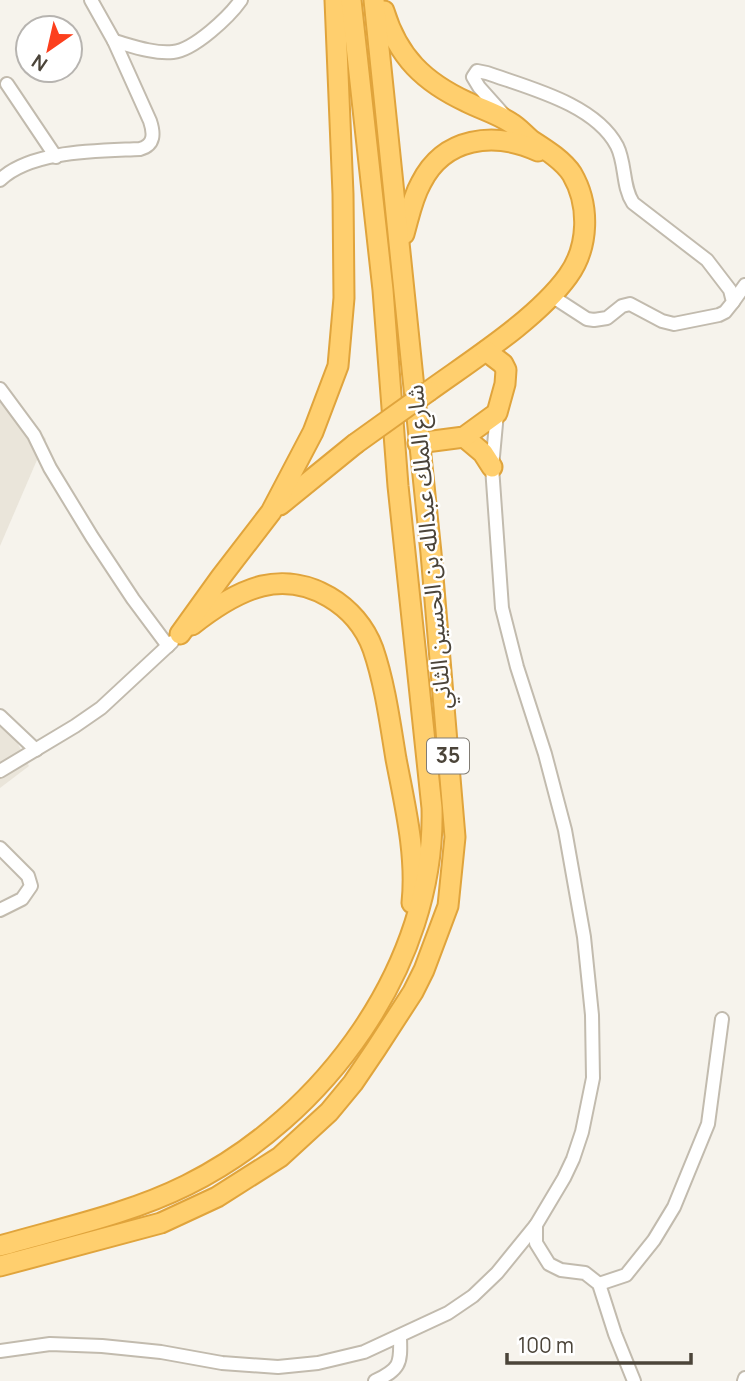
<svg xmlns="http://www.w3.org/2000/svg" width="745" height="1381" viewBox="0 0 745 1381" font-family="Manrope,'Noto Sans Arabic',sans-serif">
<rect width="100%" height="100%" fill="#f6f3ec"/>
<g fill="#eae5da">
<polygon points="0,388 46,439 0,546"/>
<polygon points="0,708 29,766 0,788"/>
</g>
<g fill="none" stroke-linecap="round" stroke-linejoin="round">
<g stroke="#c2bbae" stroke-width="16">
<g id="minor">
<path d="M114,41c18,5 40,13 59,11 21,-2 56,-35 68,-52"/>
<polyline points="7,84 56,157"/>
<path d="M504,115l-25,-28 -6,-10 4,-6 10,2c42,15 108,31 130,73 9,18 5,40 16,57l74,57 23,30 3,12 -8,10 -6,3 -45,9 -12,-3 -32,-17 -8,2 -15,12 -13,2 -7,-1 -37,-24"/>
<path d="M0,180c31,-30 99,-29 140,-31 15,-4 14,-16 10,-28l-36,-80 -23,-41"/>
<polyline points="733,302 745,285"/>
<polyline points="0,389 34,435 50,468 92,537 133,599 168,646"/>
<polyline points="0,716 36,750"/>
<polyline points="0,771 75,726 101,708 172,642"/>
<polyline points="0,848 28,876 31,886 22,899 0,910"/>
<polyline points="536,1225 536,1243 549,1264 561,1270 585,1273 599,1284 615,1334 634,1381"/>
<polyline points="599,1284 626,1275 654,1240 674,1207 708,1124 722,1019"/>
<polyline points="0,1351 50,1344 102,1346 161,1352 222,1363 278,1367 318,1363 364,1352 448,1313 473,1296 497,1273 536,1225 564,1178 573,1159 582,1132 593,1078 592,1015 584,937 565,830 545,754 517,667 502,608 492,467 497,413"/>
<path d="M375,1381c25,-12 26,-17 25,-43"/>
<polyline points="744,1381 745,1378"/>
</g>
</g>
<g stroke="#e0a43c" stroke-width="23">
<g id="highway">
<path d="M384,11c14,46 40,71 83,91 14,7 31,12 44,21 7,4 13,11 20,17 14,9 32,20 41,34 18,31 17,73 -4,102 -31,43 -96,84 -139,115"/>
<path d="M404,234c5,-17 8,-35 17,-51 23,-46 73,-52 117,-32"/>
<polyline points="464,437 483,453 492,467"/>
<polyline points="418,443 464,437 497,413 505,384 506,370 503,364 486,351"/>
<polyline points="280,505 355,444"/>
<path d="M192,625c19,-15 46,-33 70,-39 47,-11 95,19 111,63 12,35 17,74 23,110 9,47 21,96 16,144"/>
<polyline points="180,634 221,577 271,512 313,432 338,366 344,298 343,194 335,0"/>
<path d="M0,1246c62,-18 129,-32 187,-61 137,-68 249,-220 245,-377l-34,-322 -15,-196 -32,-290"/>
<polyline points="0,1266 161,1223 217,1197 280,1157 329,1112 353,1083 376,1049 413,992 424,970 448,906 455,837 431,553 374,0"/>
</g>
</g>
<use href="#minor" stroke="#fff" stroke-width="12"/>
<use href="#highway" stroke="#ffcf6e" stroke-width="19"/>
<g stroke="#e0a43c" stroke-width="23" stroke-linecap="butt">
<polyline id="highway-bridge" points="355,444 429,391"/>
</g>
<use href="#highway-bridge" stroke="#ffcf6e" stroke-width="19"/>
</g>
<g text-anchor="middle" stroke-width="5" stroke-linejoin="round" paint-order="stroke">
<rect fill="#fff" stroke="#817c74" stroke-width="2" x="427" y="738.5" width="42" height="35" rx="5"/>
<g font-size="21" font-weight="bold" fill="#4b4439">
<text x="448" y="763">35</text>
</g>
<g font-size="23" fill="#4b4439" stroke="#fff">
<text transform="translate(429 547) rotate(-95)" y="8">شارع الملك عبدالله بن الحسين الثاني</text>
</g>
</g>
<g transform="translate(49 49) rotate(214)"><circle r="33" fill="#ffffff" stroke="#b7b4b0" stroke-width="2"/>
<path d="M0-5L12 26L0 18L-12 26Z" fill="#fc3f1d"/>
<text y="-10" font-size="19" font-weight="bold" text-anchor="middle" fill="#4b4439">N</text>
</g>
<path d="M507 1353v10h184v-10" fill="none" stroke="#4b4439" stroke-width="3.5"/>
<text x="518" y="1353" font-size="21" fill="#4b4439" stroke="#ffffff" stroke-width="5" paint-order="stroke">100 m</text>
</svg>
